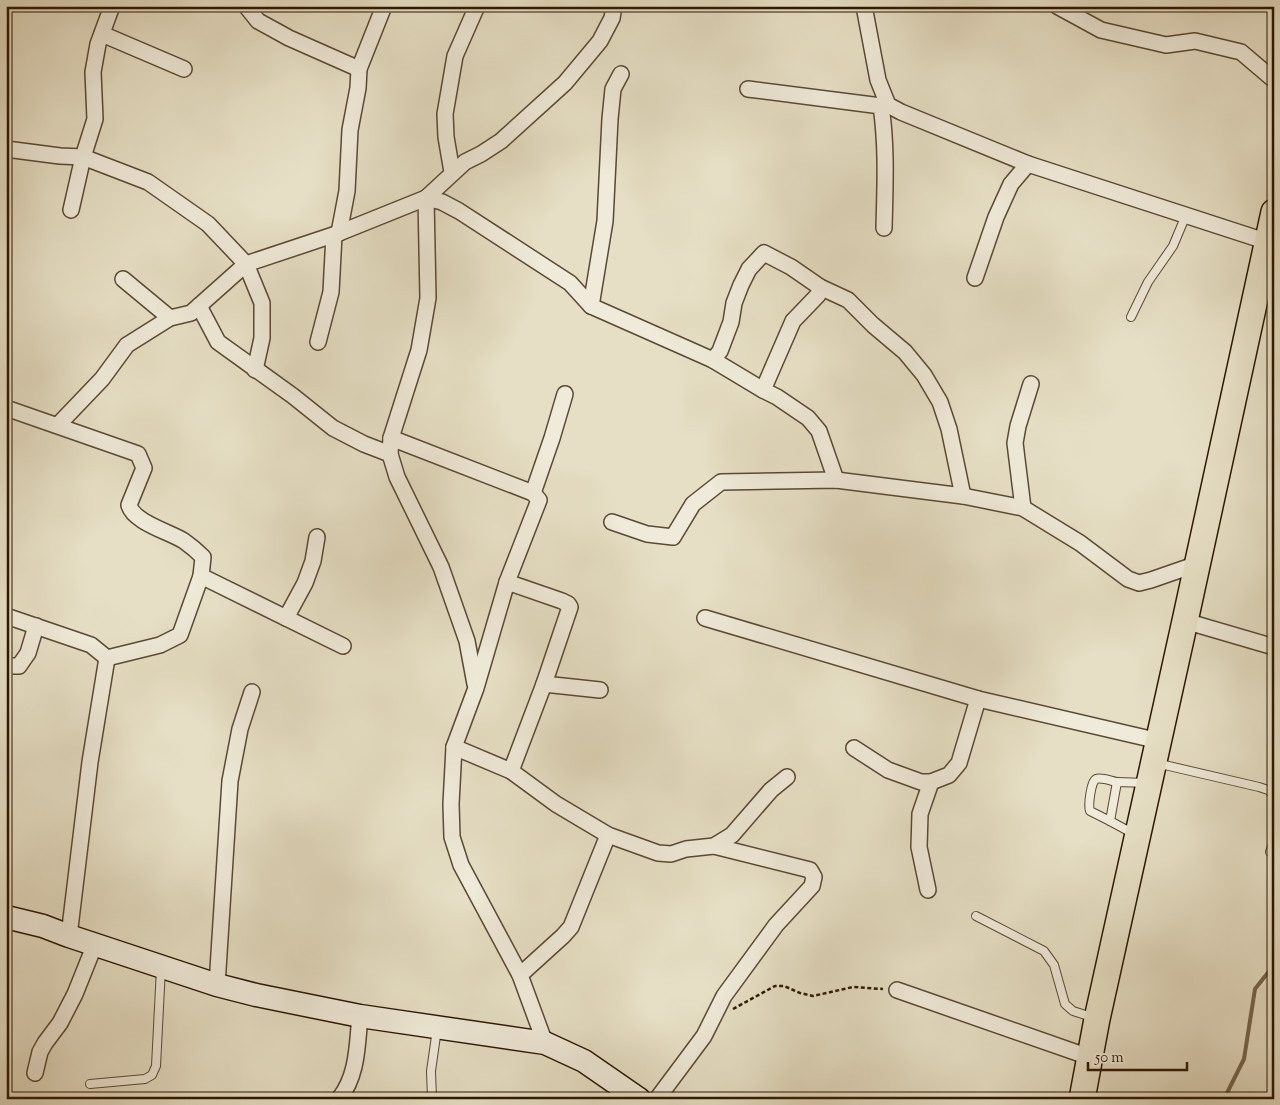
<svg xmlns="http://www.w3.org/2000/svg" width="1280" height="1105" viewBox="0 0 1280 1105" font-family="'Sorts Mill Goudy',serif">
<rect width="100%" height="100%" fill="#e6dfc5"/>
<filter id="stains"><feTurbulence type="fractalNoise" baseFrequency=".004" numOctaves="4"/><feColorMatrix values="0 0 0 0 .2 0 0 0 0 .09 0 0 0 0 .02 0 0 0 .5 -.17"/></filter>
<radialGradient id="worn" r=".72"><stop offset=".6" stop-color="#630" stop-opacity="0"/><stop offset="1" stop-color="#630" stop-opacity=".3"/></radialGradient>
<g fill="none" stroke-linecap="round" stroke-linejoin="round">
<polyline stroke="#76664f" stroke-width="4" points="1224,1099 1244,1059 1255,989 1274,965"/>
<g stroke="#5a4933" stroke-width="10">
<g id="lane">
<polyline points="1131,317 1148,282 1173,246 1186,215"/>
<polyline points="1156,763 1259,787 1268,790 1274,795"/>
<path d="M1110,821l-20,-10c-2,-6 1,-30 6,-32 6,-2 15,2 21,3"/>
<polyline points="1134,834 1110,821 1117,782 1147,783"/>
<polyline points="1270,852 1274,841"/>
<polyline points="976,916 1044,951 1054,965 1065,1004 1073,1011 1095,1018"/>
<polyline points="90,1084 145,1079 152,1075 156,1066 161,968"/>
<polyline points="432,1099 431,1071 437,1029"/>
</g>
</g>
<g stroke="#5a4933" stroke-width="18">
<g id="street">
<polyline points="246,6 258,21 289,38 359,69"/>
<polyline points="864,6 878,80 888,105 901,112 1028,164 1268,242"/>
<polyline points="1057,6 1101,30 1166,45 1195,41 1241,52 1274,80"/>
<polyline points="102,34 184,69"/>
<path d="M748,89l133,17c6,41 4,81 3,122"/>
<polyline points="6,149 60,156 83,157 148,182 208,224 246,264 262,303 262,338 255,370"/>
<polyline points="452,172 446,137 445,114 455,56 477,6"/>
<polyline points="426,198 442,202 459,211 570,283 591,306 713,360 763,390 777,397 808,418 819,431 836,480"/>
<polyline points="426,198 428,298 419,350 391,438 390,454 397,477 441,567 467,641 475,684"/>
<polyline points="71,210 83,157 95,119 93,72 98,44 112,6"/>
<polyline points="339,233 347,191 350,130 358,88 359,69 384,6"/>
<polyline points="975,278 996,217 1011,184 1028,164"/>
<polyline points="123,279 170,318"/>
<polyline points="199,306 218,342 293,396 333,428 364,444 390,454"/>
<polyline points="591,306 605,221 610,119 613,89 621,74"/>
<polyline points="318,342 331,292 334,235"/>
<polyline points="713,360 720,351 731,322 734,303 741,285 749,269 764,253 791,267 820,287 848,300 873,325 905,352 924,375 940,402 949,429 963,496"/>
<polyline points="763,390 793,321 818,295 820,287"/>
<path d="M6,408l132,46 6,14 -15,37c4,17 41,27 55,36 7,5 13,10 19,16l-2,19 142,70"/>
<polyline points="58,425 102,379 127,345 170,318 191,313 246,264 339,233 426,198 465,162 481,154 501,141 565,83 600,41 612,18 614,6"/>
<polyline points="391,438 533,493 539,500 507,582 476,688 454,747 451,804 452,837 461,865 520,975 545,1043"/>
<polyline points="533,493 552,438 565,394"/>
<polyline points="1023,508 1015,443 1018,426 1031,384"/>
<polyline points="612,522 647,534 673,537 693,504 721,482 836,480 963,496 1023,508 1080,543 1128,579 1139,583 1151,580 1197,564"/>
<polyline points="507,582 562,601 568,604 570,607 544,684 600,690"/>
<polyline points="6,616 91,645 107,658"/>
<polyline points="286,618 305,583 313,561 317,537"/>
<polyline points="705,618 978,699 1159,741"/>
<polyline points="1185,621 1274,647"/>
<polyline points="107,658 160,645 180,635 201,576"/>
<polyline points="6,666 19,666 28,653 36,626"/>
<polyline points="454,747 511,771 556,804 608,835 658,853 671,854 686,849 714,846 732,835 771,790 787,777"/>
<polyline points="854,748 888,770 921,782 931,782 949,775 959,763 978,699"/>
<polyline points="511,771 544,684"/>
<polyline points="928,890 919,847 920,814 931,782"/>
<polyline points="69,936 90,762 107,658"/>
<polyline points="520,975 563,936 571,927 608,835"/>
<polyline points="217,985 230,781 240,729 252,692"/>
<polyline points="897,990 1089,1057"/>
<polyline points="35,1073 40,1052 45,1043 60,1023 75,994 95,944"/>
<path d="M339,1099c19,-24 18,-54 21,-83"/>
<polyline points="657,1099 704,1036 724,996 776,925 812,886 814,877 810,870 714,846"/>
</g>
</g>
<g stroke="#2c1702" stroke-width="25">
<polyline id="secondary" points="6,917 43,926 69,936 217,985 256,995 360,1016 545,1043 584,1061 639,1099"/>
</g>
<g stroke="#2c1702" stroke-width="28">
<polyline id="primary" points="1082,1099 1097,1019 1185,621 1274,212"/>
</g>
<polyline stroke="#2c1702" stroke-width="2.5" stroke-dasharray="4 2.5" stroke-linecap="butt" points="733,1009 775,986 784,986 800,993 813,996 853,987 883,989"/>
<use href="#lane" stroke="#efead9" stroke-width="8"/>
<use href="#street" stroke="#efead9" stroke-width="15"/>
<use href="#secondary" stroke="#efead9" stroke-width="22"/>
<use href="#primary" stroke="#e6dfc5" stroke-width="25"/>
</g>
<rect width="1280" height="1105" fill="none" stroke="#e6dfc5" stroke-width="25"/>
<rect x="8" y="8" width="1265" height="1090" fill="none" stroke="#2c1702" stroke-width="2.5"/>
<rect x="12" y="12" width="1255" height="1080" fill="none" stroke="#2c1702"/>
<path d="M1088 1062v8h99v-8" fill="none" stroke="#2c1702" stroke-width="2.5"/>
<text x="1095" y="1062" font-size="15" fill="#2c1702" stroke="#efead9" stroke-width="4" paint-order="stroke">50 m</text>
<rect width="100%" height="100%" filter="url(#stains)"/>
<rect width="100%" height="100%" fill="url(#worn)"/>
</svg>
